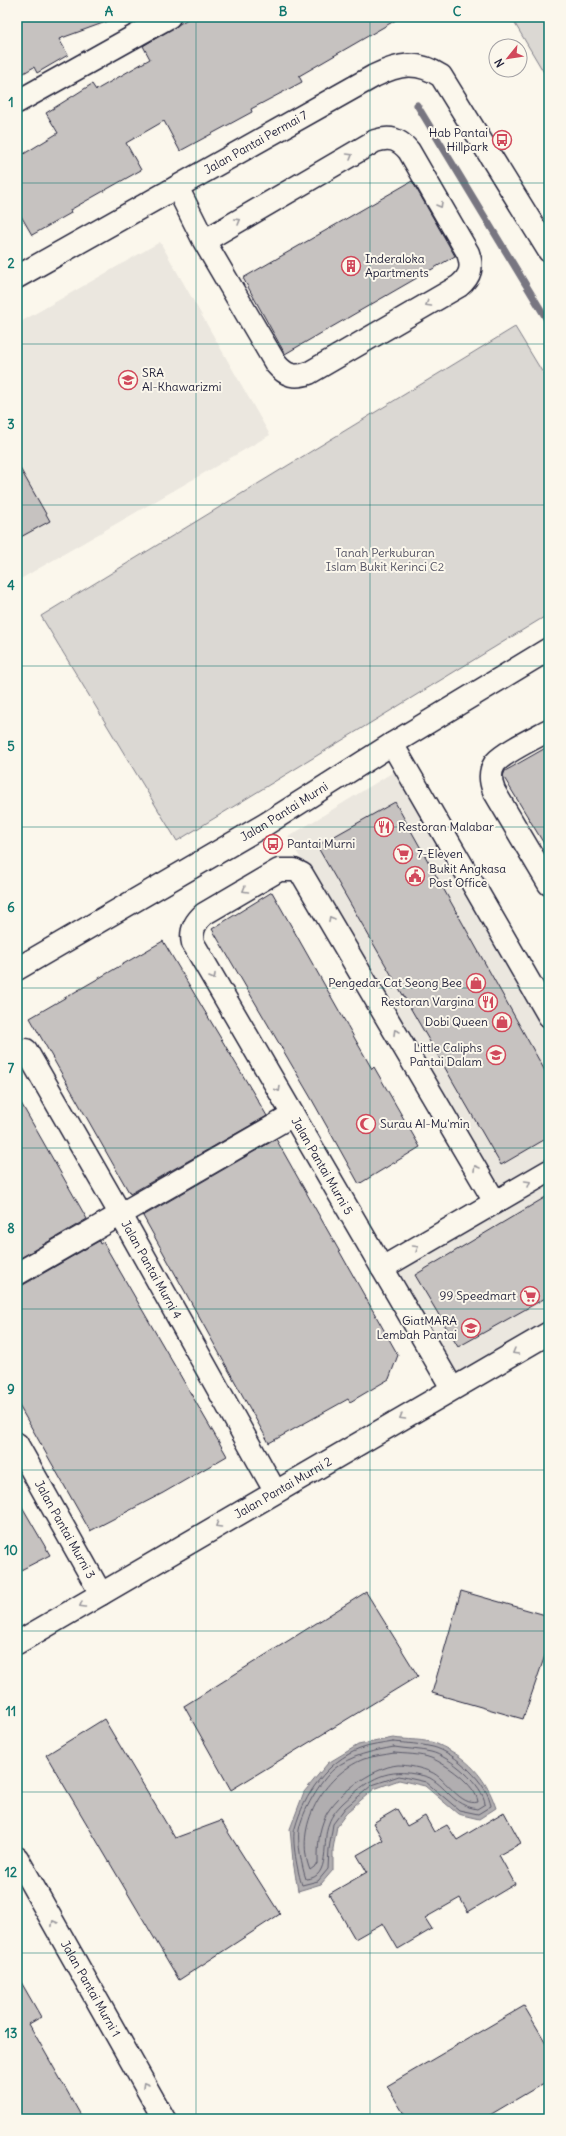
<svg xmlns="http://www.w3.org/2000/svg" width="566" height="2136" viewBox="0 0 566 2136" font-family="Delius,sans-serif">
<rect width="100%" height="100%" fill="#fbf7ec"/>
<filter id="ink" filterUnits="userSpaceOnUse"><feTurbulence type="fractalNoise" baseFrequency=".025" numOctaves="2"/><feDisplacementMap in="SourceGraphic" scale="8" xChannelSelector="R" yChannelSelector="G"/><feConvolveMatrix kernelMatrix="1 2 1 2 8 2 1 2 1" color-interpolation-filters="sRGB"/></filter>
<g filter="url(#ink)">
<g fill="#ebe7df">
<polygon points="160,242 270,435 17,581 17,324"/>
<polygon points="395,771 549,1035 549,1321 454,1375 392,1269 502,1205 288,837"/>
</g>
<g fill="#dbd8d3" stroke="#7e7d87">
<polygon points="511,17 549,17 549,81"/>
<polygon points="515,327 549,383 549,614 177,841 41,616"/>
</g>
<path fill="#b1aeb0" stroke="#787681" d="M393,1738c13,2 32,1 44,6 30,13 49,33 59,64l-17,11 -21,-5 -33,-28 -26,-6 -25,9 -26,22 -11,15 -4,23v21l-12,14 -23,7 -5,-30 -3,-32 14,-37 24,-29 30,-18z"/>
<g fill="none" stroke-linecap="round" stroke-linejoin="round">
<g stroke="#5b5a6a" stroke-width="1">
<path d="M393,1742c13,1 28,2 40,5 21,5 56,37 58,59l-13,8 -19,-4 -33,-28 -27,-6 -27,9 -27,23 -12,16 -4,25 -1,20 -10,12 -16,4c-4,-11 -11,-46 -7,-57 9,-33 32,-67 65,-79 10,-4 23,-5 33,-7z"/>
<path d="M394,1747c12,2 25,2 37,5 18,4 53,33 54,52l-8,5c-26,-5 -27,-19 -47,-31 -4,-2 -10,-3 -15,-4 -32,-6 -49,8 -72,29 -5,5 -12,13 -14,20 -8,17 3,55 -23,56 -4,-11 -9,-38 -7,-49 3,-18 21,-49 35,-61 17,-14 39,-18 60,-22z"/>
<path d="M394,1753c11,1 27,1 37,5 15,6 45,27 47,44 -18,5 -32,-24 -47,-30 -9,-4 -24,-7 -33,-7 -25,2 -68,33 -75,57 -5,13 -5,28 -5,42l-8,6c-17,-42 13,-95 54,-111 9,-3 20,-4 30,-6z"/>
</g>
<polyline stroke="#787681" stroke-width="7" points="417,105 549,323"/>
</g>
<g fill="#c6c2c0" stroke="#22223b">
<polygon points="17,17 114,17 114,19 59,39 68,55 37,73 34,67 17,77"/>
<polygon points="191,17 401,17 299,76 302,82 251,109 252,112 180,151 164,121 126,143 141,170 70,210 71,213 32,235 17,209 17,158 58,133 46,113 92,84 96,90 150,59 143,46"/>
<polygon points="412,181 455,256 285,354 243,278"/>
<polygon points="17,463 50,521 17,539"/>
<polygon points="549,746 549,852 503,776 505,771"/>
<polygon points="395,802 549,1078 549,1137 501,1165 317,846"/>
<polygon points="272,892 372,1069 374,1067 420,1147 359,1184 311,1098 212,929"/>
<polygon points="163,941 267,1116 130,1194 30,1018"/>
<polygon points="17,1096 87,1219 17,1260"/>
<polygon points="276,1139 398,1355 389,1379 350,1402 348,1399 269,1443 143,1216"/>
<polygon points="549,1195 549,1296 458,1347 415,1275"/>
<polygon points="99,1241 100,1244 103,1242 227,1456 163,1493 90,1531 17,1402 17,1286 23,1285"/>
<polygon points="17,1498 50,1555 17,1572"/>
<polygon points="461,1591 549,1616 549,1644 523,1719 432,1693"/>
<polygon points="366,1592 418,1676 231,1790 184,1706"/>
<polygon points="104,1719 175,1838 221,1821 280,1914 179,1980 46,1755"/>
<polygon points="397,1809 407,1826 425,1816 434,1832 447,1825 457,1840 504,1812 521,1843 499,1855 515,1884 468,1912 460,1898 425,1918 432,1929 398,1949 383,1923 355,1939 329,1894 367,1872 357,1855 383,1840 373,1823"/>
<polygon points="17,1975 41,2017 29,2024 83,2119 17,2119"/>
<polygon points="524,2006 549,2048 549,2080 483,2119 407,2119 387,2086"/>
</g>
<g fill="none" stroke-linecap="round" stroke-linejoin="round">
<g stroke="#22223b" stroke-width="25">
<g id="minor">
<polyline points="17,102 169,17"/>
<path d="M177,187l27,54 72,123c10,12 19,14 33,9l150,-87c12,-10 14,-19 9,-33l-59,-102c-10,-12 -19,-15 -34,-10l-171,100"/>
<path id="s1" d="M17,277l357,-201c25,-12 43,-16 67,0l108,175"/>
<path d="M549,730c-13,7 -46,23 -54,33 -6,9 -5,18 -1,28l55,93"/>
<polyline points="392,744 549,1016"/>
<path id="s2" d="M17,969l249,-145 126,-80 157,-95"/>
<path id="s3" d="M26,1050l95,165 154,276"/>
<polyline points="382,1268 549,1171"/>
<polyline points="17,1274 293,1115"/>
<path d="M452,1388l-259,-445c-3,-12 2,-21 11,-29l75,-44h15l8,4 193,328"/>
<path id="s4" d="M17,1444l84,150"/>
<path id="s5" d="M17,1643l532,-310"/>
<path id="s6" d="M17,1858l147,261"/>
</g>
</g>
<use href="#minor" stroke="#fbf7ec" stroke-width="22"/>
</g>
<defs><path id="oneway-chevron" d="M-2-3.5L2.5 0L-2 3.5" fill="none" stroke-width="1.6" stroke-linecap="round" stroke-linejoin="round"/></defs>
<g stroke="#99979c">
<use href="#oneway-chevron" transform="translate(350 156) rotate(-30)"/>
<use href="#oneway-chevron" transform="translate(440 205) rotate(60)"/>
<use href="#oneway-chevron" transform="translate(238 221) rotate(-30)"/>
<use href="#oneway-chevron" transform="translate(428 304) rotate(150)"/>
<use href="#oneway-chevron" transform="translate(245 890) rotate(150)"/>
<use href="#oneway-chevron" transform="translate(331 919) rotate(-120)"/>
<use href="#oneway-chevron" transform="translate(213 977) rotate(60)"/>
<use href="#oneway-chevron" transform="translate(396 1032) rotate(-120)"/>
<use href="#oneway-chevron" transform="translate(278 1089) rotate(60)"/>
<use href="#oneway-chevron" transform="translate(476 1168) rotate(-120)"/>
<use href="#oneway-chevron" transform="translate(528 1183) rotate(-30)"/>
<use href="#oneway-chevron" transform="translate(416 1248) rotate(-30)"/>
<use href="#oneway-chevron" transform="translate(515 1352) rotate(150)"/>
<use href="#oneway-chevron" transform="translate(402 1417) rotate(150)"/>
<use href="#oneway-chevron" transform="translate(218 1525) rotate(149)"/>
<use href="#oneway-chevron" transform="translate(82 1605) rotate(150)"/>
<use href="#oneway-chevron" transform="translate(54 1923) rotate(-119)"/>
<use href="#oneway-chevron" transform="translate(145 2085) rotate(-120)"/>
</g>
</g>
<path fill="none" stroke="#0f766e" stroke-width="1" stroke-opacity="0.55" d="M196,17v2102M370,17v2102M17,183h532M17,344h532M17,505h532M17,666h532M17,827h532M17,988h532M17,1148h532M17,1309h532M17,1470h532M17,1631h532M17,1792h532M17,1953h532"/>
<defs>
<g id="bus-ring" transform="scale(1)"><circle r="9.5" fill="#fbf7ec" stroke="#d1495b" stroke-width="1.5"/><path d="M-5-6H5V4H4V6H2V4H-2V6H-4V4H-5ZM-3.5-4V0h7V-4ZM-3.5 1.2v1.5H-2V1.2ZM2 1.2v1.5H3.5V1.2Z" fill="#d1495b"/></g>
<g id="building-ring" transform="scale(1)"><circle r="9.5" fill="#fbf7ec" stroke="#d1495b" stroke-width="1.5"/><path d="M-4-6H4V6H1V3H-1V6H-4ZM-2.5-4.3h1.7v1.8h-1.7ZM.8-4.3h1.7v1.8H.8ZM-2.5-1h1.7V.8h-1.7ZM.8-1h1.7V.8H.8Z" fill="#d1495b"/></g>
<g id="school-ring" transform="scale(1)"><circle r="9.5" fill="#fbf7ec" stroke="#d1495b" stroke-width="1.5"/><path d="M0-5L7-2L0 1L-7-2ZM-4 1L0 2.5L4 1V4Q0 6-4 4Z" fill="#d1495b"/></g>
<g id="restaurant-ring" transform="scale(1)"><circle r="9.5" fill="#fbf7ec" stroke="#d1495b" stroke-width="1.5"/><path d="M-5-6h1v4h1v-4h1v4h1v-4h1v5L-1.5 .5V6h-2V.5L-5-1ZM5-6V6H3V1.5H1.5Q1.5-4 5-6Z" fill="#d1495b"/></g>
<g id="supermarket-ring" transform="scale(1)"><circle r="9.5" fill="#fbf7ec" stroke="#d1495b" stroke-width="1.5"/><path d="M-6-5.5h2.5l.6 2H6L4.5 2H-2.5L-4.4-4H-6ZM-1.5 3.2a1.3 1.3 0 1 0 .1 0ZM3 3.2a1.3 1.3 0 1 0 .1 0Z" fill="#d1495b"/></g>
<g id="civic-ring" transform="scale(1)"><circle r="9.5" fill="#fbf7ec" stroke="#d1495b" stroke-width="1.5"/><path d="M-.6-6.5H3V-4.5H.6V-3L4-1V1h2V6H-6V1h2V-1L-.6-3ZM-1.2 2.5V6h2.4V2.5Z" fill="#d1495b"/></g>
<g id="shop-ring" transform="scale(1)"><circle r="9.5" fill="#fbf7ec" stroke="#d1495b" stroke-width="1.5"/><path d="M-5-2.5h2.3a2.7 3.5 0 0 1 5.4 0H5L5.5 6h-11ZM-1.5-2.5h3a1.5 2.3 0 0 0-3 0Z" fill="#d1495b"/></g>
<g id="mosque-ring" transform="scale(1)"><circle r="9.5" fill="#fbf7ec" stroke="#d1495b" stroke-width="1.5"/><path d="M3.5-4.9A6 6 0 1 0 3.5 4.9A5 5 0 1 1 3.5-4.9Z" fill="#d1495b"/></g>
<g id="university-ring" transform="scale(1)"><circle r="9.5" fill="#fbf7ec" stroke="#d1495b" stroke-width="1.5"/><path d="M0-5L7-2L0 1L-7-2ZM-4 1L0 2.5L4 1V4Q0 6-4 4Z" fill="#d1495b"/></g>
</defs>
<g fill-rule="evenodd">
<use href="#bus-ring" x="502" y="140"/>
<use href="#building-ring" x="351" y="266"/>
<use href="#school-ring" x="128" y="380"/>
<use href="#restaurant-ring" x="384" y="827"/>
<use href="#bus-ring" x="273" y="844"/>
<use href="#supermarket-ring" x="403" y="854"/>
<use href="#civic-ring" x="415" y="876"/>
<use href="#shop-ring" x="476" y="983"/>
<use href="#restaurant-ring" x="488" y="1002"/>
<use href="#shop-ring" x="502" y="1022"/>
<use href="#school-ring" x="496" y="1055"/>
<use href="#mosque-ring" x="366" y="1124"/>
<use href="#supermarket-ring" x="530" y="1296"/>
<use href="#university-ring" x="471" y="1328"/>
</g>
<g text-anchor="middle" stroke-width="4" stroke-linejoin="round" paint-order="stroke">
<g font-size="12" fill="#22223b" stroke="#fbf7ec" text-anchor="end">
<text x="488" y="137">Hab Pantai<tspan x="488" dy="14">Hillpark</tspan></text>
<text x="365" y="263" text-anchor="start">Inderaloka<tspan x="365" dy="14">Apartments</tspan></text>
<text x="142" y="377" text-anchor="start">SRA<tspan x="142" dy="14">Al-Khawarizmi</tspan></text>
<text x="398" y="831" text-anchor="start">Restoran Malabar</text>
<text x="287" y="848" text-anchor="start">Pantai Murni</text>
<text x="417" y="858" text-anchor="start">7-Eleven</text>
<text x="429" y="873" text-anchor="start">Bukit Angkasa<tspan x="429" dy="14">Post Office</tspan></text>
<text x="462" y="987">Pengedar Cat Seong Bee</text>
<text x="474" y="1006">Restoran Vargina</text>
<text x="488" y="1026">Dobi Queen</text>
<text x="482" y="1052">Little Caliphs<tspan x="482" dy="14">Pantai Dalam</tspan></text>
<text x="380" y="1128" text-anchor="start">Surau Al-Mu'min</text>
<text x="516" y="1300">99 Speedmart</text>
<text x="457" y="1325">GiatMARA<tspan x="457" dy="14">Lembah Pantai</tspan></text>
</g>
<g font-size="12" fill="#22223b" stroke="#fbf7ec">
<text dy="4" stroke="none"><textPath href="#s1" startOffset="274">Jalan Pantai Permai 7</textPath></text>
<text dy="4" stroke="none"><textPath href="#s2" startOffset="310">Jalan Pantai Murni</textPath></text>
<text transform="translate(322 1166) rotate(60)" y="4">Jalan Pantai Murni 5</text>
<text dy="4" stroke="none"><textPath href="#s3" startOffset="253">Jalan Pantai Murni 4</textPath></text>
<text dy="4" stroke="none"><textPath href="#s5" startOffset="308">Jalan Pantai Murni 2</textPath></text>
<text dy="4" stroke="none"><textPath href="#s4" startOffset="98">Jalan Pantai Murni 3</textPath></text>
<text dy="4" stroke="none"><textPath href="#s6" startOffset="150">Jalan Pantai Murni 1</textPath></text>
</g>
<g font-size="12" fill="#505061" stroke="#fbf7ec">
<text x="385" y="557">Tanah Perkuburan<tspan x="385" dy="14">Islam Bukit Kerinci C2</tspan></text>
</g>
</g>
<rect width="566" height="2136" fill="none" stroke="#fbf7ec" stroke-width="44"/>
<g transform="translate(508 58) rotate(240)"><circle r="19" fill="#fbf7ec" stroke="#a4a2a5"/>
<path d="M0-3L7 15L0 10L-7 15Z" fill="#d1495b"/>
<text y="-6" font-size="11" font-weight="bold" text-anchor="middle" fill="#22223b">N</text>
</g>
<rect x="22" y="22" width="522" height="2092" fill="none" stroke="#0f766e" stroke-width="1.5"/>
<g font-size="13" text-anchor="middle" font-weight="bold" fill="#0f766e">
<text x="109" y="16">A</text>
<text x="283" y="16">B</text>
<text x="457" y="16">C</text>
<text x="11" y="107">1</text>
<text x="11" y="268">2</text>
<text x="11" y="429">3</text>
<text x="11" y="590">4</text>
<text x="11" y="751">5</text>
<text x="11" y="912">6</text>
<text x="11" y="1073">7</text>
<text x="11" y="1233">8</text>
<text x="11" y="1394">9</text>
<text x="11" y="1555">10</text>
<text x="11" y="1716">11</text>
<text x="11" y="1877">12</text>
<text x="11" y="2038">13</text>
</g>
</svg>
